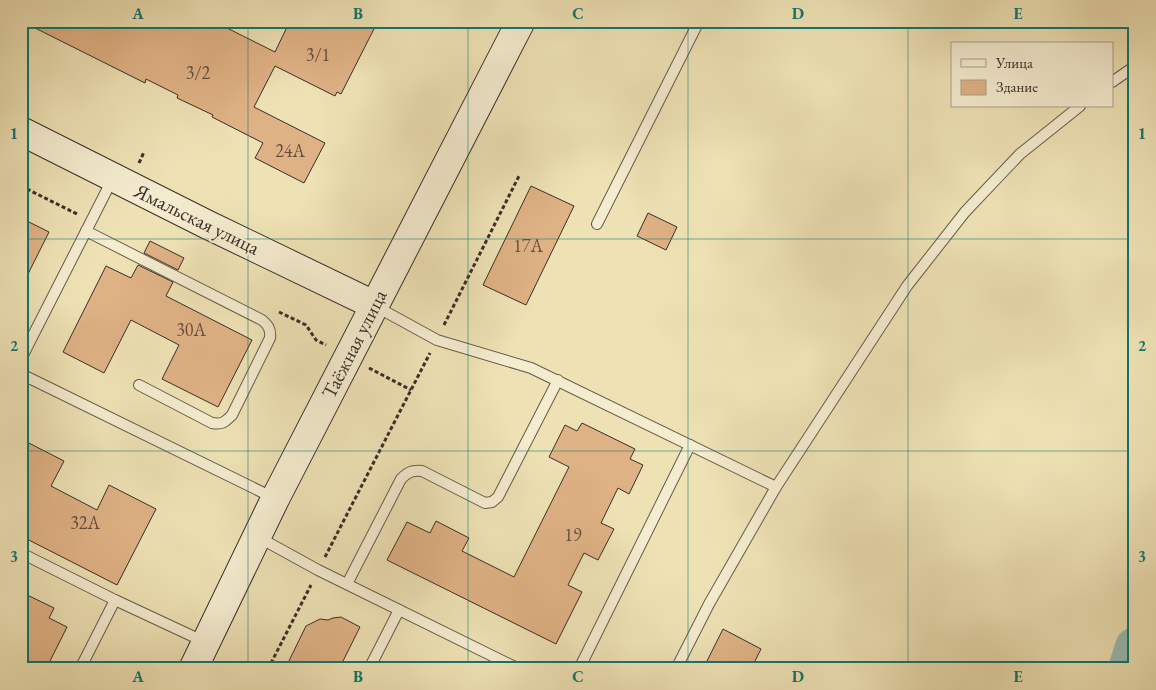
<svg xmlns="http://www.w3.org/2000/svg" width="1156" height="690" viewBox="0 0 1156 690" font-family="'EB Garamond',serif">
<rect width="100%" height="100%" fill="#eee2b5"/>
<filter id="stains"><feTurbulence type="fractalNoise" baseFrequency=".004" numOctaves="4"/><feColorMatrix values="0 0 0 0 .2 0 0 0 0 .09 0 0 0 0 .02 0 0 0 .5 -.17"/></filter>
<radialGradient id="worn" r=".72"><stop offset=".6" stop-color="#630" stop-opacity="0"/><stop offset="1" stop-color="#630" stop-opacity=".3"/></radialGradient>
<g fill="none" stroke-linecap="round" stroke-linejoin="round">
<polyline stroke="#9bbcb5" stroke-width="40" points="1128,669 1135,647"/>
</g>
<g fill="#dfb285" stroke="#3a2d29">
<polygon points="21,21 213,21 275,52 287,27 290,28 293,21 378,21 341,94 337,92 335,96 275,66 254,107 325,143 304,183 255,158 263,143 212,117 213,115 177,98 178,95 146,79 145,83"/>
<polygon points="531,186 574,206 526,305 483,285"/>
<polygon points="648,213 677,227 666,250 637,236"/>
<polygon points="21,218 49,232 21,288"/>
<polygon points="150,241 184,258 178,270 144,253"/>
<polygon points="138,265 173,282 166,296 252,340 218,407 162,379 179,345 131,320 104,373 63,352 106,266 131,278"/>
<polygon points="582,423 635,449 630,459 643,465 629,494 618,488 601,523 614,529 598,560 584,553 568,585 582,592 556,644 387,560 407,522 430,533 436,521 469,538 462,551 514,577 569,467 549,457 565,425 577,431"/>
<polygon points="21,439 64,461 51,486 97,510 109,485 156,509 117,585 21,536"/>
<polygon points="21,592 54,608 49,618 67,627 46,669 21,669"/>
<polygon points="341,617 360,627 339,669 285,669 306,626 320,619 328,620 333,618"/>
<polygon points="723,629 761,649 751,669 703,669"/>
</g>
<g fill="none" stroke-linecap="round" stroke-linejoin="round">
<g stroke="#675a4c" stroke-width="12">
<g id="lane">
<polyline points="1112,82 1135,66"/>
<polyline points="597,224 699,21"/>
<path d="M86,231l176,89c6,5 9,9 8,18l-38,77c-7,7 -10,10 -20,8l-73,-38"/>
<polyline points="375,306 437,340 531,368 776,487 907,286 965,212 1020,154 1080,106"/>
<polyline points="21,359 113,178"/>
<polyline points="21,374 274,498"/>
<polyline points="258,537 318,570 519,669"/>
<polyline points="21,553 115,600 205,642"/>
<path d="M347,584l54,-105c7,-7 11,-9 21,-8l63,32 7,-1 6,-5 60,-117"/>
<polyline points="80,669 115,600"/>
<polyline points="369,669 399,610"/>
<polyline points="579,669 690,445"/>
<polyline points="676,669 709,604 776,487"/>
</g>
</g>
<g stroke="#3a2d29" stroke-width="30">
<g id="secondary">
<polyline points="21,131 206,224 374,305"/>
<polyline points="193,669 275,499 521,21"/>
</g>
</g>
<g stroke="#3a2d29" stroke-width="3" stroke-dasharray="4 2.5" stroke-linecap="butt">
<polyline points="139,163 144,152"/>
<polyline points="21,186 77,214"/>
<polyline points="279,312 306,325 316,340 326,345"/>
<polyline points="444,325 520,174"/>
<polyline points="369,368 411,390"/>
<polyline points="325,557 430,353"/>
<polyline points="268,669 311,585"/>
</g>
<use href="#lane" stroke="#f4eccf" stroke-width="10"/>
<use href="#secondary" stroke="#f4eccf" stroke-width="28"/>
</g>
<path fill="none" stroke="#0f766e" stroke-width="1" stroke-opacity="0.55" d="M248,21v648M468,21v648M688,21v648M908,21v648M21,239h1114M21,451h1114"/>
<g text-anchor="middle" stroke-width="4.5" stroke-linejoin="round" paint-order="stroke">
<g font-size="18" fill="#634e40">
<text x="318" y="61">3/1</text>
<text x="198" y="79">3/2</text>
<text x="290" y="157">24А</text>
<text x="528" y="252">17А</text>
<text x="191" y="336">30А</text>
<text x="85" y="529">32А</text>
<text x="573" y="541">19</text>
</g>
<g font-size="20" fill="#3a2d29" stroke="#f4eccf">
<text transform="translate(197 219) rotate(26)" y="7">Ямальская улица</text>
<text transform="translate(354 344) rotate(-63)" y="7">Таёжная улица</text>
</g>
</g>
<rect width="1156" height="690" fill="none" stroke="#eee2b5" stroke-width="55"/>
<rect x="951" y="42" width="162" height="65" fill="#f4eccf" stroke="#aaa08d"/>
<rect x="961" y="59" width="25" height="8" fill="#f4eccf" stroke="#aaa08d"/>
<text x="996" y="68" font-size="15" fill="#3a2d29">Улица</text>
<rect x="961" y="80" width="25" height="15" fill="#dfb285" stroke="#aaa08d"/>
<text x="996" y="92" font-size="15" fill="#3a2d29">Здание</text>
<rect x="28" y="28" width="1100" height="634" fill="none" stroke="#0f766e" stroke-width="2"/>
<g font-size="16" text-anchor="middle" font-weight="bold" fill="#0f766e">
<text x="138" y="19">A</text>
<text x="358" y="19">B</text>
<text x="578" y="19">C</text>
<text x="798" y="19">D</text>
<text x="1018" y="19">E</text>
<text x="14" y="139">1</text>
<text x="1142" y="139">1</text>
<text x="14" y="351">2</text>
<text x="1142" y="351">2</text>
<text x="14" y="562">3</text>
<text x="1142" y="562">3</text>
<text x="138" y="682">A</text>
<text x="358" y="682">B</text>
<text x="578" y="682">C</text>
<text x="798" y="682">D</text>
<text x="1018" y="682">E</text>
</g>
<rect width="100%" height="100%" filter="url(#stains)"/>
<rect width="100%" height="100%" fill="url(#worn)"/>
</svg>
